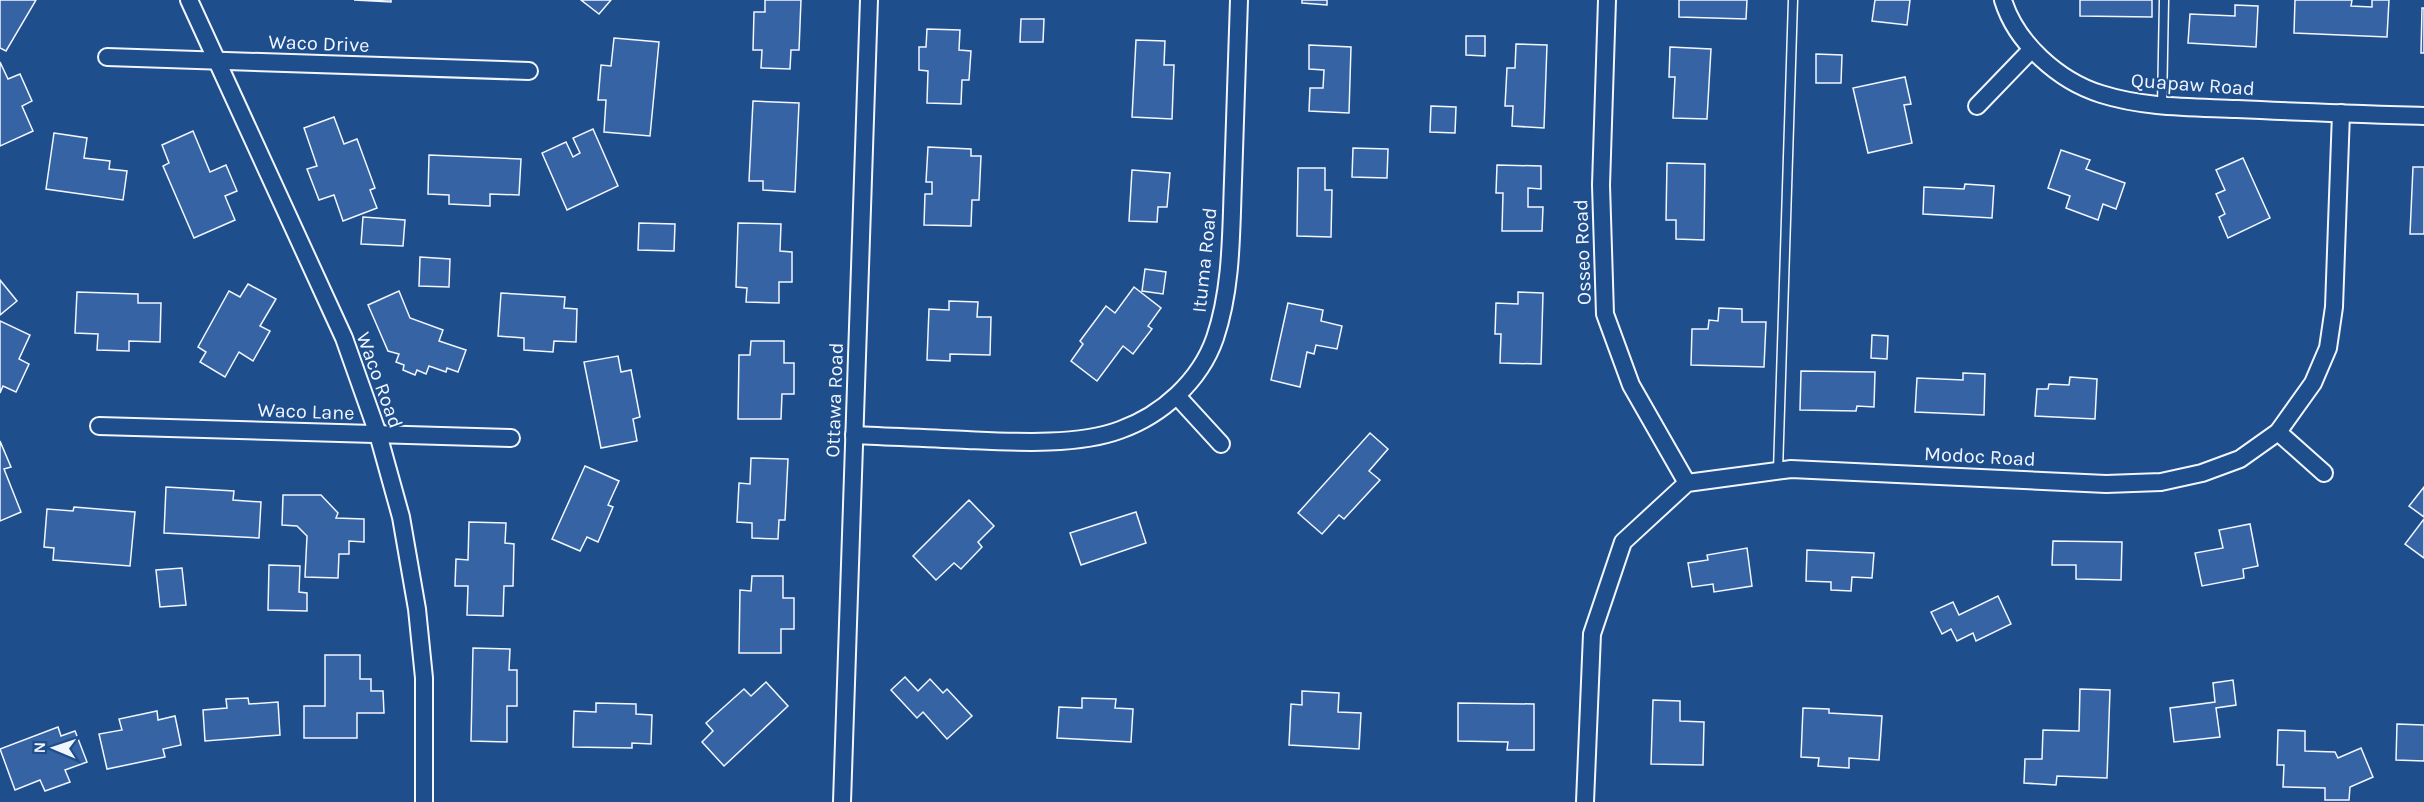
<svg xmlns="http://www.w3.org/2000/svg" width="2424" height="802" viewBox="0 0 2424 802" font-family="Karla,sans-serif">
<rect width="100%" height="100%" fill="#1f4e8c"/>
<g fill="#3563a3" stroke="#f2f6ff" stroke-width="1.5">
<polygon points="0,0 36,0 6,51 0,48"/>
<polygon points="354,0 391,0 391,2"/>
<polygon points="581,0 611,0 599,14"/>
<polygon points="765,0 801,0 799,50 791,50 790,69 761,68 762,50 753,50 754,12 765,12"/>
<polygon points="1302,0 1327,0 1327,5 1302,3"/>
<polygon points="1679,0 1747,0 1746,19 1679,17"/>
<polygon points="1875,0 1910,0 1907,25 1872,21"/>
<polygon points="2080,0 2152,0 2152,17 2080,16"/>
<polygon points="2295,0 2352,0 2351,6 2372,7 2372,0 2389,0 2387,37 2294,33"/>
<polygon points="2235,5 2258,6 2256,47 2188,43 2190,14 2235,16"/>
<polygon points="2422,8 2424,8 2424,53 2421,53"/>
<polygon points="1021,19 1044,19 1043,42 1020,42"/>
<polygon points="927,29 960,30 959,50 971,51 969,80 962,80 961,104 927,103 928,71 919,70 919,47 926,47"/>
<polygon points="1466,36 1485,36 1485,56 1466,55"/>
<polygon points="614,38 659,42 650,136 604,132 606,100 598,100 601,65 611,66"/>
<polygon points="1136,40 1165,41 1164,65 1174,65 1172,119 1132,117"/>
<polygon points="1516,44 1547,45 1544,128 1512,126 1513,106 1505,106 1507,68 1515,68"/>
<polygon points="1309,45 1351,47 1349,113 1309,111 1310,88 1323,88 1324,70 1309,69"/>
<polygon points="1670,47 1711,49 1707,119 1673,118 1675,77 1669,77"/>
<polygon points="1816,54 1842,55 1841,83 1816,83"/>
<polygon points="0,62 8,79 20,74 32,101 22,106 33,131 0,146"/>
<polygon points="1905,77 1911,104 1904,105 1912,143 1868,153 1853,88"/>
<polygon points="753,101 799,103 795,192 763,190 763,181 749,181"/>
<polygon points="1431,106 1456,107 1455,133 1430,132"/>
<polygon points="334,117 344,144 357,139 375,188 370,190 377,208 343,221 334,195 319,200 307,169 317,166 304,128"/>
<polygon points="593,129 618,186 567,210 542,153 566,142 573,157 580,153 573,138"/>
<polygon points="193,131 210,172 226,165 237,191 225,196 235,220 194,238 163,166 169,163 162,145"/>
<polygon points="54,133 87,138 84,158 110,161 109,169 127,171 123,200 46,189"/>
<polygon points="928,147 971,149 971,156 981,156 979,200 972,200 971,226 924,225 925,194 932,194 932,182 926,182"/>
<polygon points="1353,148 1388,149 1387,178 1352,177"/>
<polygon points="2061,150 2090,160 2086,169 2125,183 2116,209 2103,204 2098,220 2066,208 2070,196 2048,188"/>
<polygon points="429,155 521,159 519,195 490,194 490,206 449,204 449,195 428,194"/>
<polygon points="2243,158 2270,218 2228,238 2219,217 2225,214 2216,194 2225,190 2216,170"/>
<polygon points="1667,163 1705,164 1704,240 1676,239 1676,220 1666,220"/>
<polygon points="1497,165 1541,166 1541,189 1528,188 1528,207 1543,207 1542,231 1502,231 1503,193 1496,193"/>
<polygon points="2413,167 2424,167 2424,234 2410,234"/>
<polygon points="1298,168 1325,168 1325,190 1332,190 1331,237 1297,236"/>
<polygon points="1132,170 1170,173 1167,207 1158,207 1157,222 1129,221"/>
<polygon points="1965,184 1994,186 1992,218 1923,214 1924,187 1964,189"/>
<polygon points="363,217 405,220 403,246 361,244"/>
<polygon points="639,223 675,224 674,251 638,250"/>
<polygon points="738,223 781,224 780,251 792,252 792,282 779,282 779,303 746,302 747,288 736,287"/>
<polygon points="420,257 450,259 449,287 419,286"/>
<polygon points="1145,269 1166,272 1163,294 1142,291"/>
<polygon points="0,280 17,301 0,315"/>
<polygon points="248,284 276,299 260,326 270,331 253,361 239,352 225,377 200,362 206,352 198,347 229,291 240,297"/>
<polygon points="1134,287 1161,308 1148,326 1152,329 1133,354 1123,346 1097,381 1071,361 1083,344 1080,341 1106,306 1115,313"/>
<polygon points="399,291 410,318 443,330 439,341 466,350 458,372 447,368 446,372 429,366 426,374 417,370 415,375 403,370 404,365 396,362 399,354 388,351 368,305"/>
<polygon points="77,292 138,294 138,303 161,303 160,342 129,341 129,351 97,350 98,334 75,333"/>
<polygon points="1518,292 1543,293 1541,364 1500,363 1501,334 1495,334 1496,303 1518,304"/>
<polygon points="501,293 565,297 564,308 577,309 576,342 554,341 553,352 524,350 524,338 498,336"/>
<polygon points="949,301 978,302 977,317 991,317 990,355 950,354 950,361 927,360 929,309 949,310"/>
<polygon points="1288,303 1323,310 1321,321 1342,326 1337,349 1316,345 1314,354 1307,352 1300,387 1271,380"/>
<polygon points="1719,308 1742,309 1742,322 1766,322 1764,367 1691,365 1692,329 1708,329 1709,320 1718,321"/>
<polygon points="0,321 30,335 19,359 29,364 16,392 3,386 0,393"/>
<polygon points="1872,335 1888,336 1887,359 1871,358"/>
<polygon points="751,341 784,341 784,363 794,363 794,394 782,394 781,419 738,419 739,355 750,355"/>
<polygon points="618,356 621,372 631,370 640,417 633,419 637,441 601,448 584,362"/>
<polygon points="1801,371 1875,372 1874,407 1857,406 1856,411 1800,410"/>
<polygon points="1963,373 1985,374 1984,415 1915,412 1917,378 1963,380"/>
<polygon points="2070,377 2097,379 2095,419 2035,416 2037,389 2048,389 2049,384 2069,385"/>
<polygon points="1370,433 1388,449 1369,471 1380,480 1344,519 1339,515 1322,534 1298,513"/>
<polygon points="0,441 11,467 4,469 21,512 0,521"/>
<polygon points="751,458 788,459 785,520 779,520 778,539 752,538 752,523 737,522 739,483 750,484"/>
<polygon points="585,466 619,481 608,505 613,507 598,542 587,537 580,551 552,539"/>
<polygon points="166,487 234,491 233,500 261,502 259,538 164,533"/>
<polygon points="2424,487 2424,517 2409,506"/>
<polygon points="283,495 321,495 338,513 336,518 364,519 364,542 349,541 349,554 339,554 338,578 305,577 307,536 297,526 282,525"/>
<polygon points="969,500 994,526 978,542 982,547 961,569 954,563 936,580 913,556"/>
<polygon points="74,507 135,512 130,566 53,560 54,548 44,547 47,509 73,511"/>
<polygon points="1136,512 1146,543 1081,565 1070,533"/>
<polygon points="2424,519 2424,558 2405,544"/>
<polygon points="469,522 506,523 505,543 514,544 513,586 504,586 503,616 467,615 468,586 455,586 456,559 468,560"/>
<polygon points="2250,524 2258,566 2243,569 2244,578 2202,586 2195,553 2223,548 2219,530"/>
<polygon points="2053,541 2122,542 2121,580 2076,579 2076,565 2052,565"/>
<polygon points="1747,548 1752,586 1714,592 1713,584 1692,587 1688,563 1708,560 1707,555"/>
<polygon points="1807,550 1874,553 1872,578 1852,577 1851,591 1831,590 1831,582 1806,581"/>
<polygon points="269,565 300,566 299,592 307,593 307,611 268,610"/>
<polygon points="182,568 186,605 160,607 156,570"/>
<polygon points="752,576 783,576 783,598 794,598 794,629 781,629 781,653 739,653 740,590 751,591"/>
<polygon points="1998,596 2011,624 1976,641 1973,633 1957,641 1951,629 1942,634 1931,612 1953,602 1959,615"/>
<polygon points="473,648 510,649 509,670 517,670 517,706 507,706 507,742 471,741"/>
<polygon points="325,655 360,655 360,679 371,679 371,691 383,691 384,713 357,713 357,738 304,738 304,706 325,706"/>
<polygon points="905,677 918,691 930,679 943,693 947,689 972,716 947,739 923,712 917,718 891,690"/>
<polygon points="2233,680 2236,705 2216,708 2220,737 2174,742 2170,708 2215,702 2213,683"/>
<polygon points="766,682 788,706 724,766 702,742 713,731 706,723 744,689 751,696"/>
<polygon points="2080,689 2110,690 2107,778 2057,776 2056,785 2024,783 2025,759 2042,759 2043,730 2079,731"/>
<polygon points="1302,691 1339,693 1338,712 1361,713 1359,749 1289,745 1291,704 1302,705"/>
<polygon points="248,698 249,704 278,702 280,735 205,741 203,710 227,708 226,699"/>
<polygon points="1082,698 1116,699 1115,708 1133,709 1131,742 1057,738 1059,707 1082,708"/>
<polygon points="1653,700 1680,701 1680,721 1704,722 1703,765 1651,764"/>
<polygon points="596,703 636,704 636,714 652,715 651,744 632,743 632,748 573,747 574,711 596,712"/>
<polygon points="1458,703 1534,704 1534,750 1507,750 1508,742 1458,741"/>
<polygon points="1803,708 1829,709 1829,713 1882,716 1879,760 1849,758 1849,768 1818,766 1819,758 1801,757"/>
<polygon points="157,711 158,720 175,716 181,745 163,749 165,757 107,769 99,734 122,730 119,719"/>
<polygon points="2397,724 2424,725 2424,761 2396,760"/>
<polygon points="58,727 61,736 75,731 87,762 65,770 70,782 45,791 40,780 15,790 0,749"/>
<polygon points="2278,730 2305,731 2305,751 2335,752 2338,758 2361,748 2373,777 2350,787 2349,800 2325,800 2325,788 2283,787 2284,765 2277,765"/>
</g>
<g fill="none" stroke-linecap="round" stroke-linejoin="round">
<g stroke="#f2f6ff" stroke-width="11">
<g id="lane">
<polyline points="2162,106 2164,0"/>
<polyline points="1778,471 1793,0"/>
</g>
</g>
<g stroke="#f2f6ff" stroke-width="20">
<g id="street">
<polyline points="189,0 344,338 378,434 401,517 417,609 424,678 424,802"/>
<polyline points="1607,0 1601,185 1605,314 1631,385 1687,483"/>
<path d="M2003,0c13,43 56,81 98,94 44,14 91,13 136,15 62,3 125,5 187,7"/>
<polyline points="107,57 529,71"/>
<polyline points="1977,106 2031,50"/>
<polyline points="1177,396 1221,444"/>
<polyline points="99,426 511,438"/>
<polyline points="2278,432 2324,473"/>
<path d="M854,435c38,2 76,3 113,5 46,2 110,6 153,-10 42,-15 80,-49 95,-92 17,-50 16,-105 18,-157 2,-60 4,-121 6,-181"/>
<polyline points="842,802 869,0"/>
<polyline points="1585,802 1592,634 1623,542 1687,483 1791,469 2106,484 2161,482 2202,473 2240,459 2278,432 2313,383 2328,348 2334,307 2341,113"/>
</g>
</g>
<use href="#lane" stroke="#1f4e8c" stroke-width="8"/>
<use href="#street" stroke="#1f4e8c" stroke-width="16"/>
</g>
<g text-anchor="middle" stroke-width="4.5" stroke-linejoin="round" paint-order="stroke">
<g font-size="20" fill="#f2f6ff" stroke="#1f4e8c">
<text transform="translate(319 43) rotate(2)" y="7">Waco Drive</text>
<text transform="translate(2193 84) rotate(4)" y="7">Quapaw Road</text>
<text transform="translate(1582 252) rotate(-92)" y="7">Osseo Road</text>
<text transform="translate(1204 260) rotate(-84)" y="7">Ituma Road</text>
<text transform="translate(380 380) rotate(70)" y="7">Waco Road</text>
<text transform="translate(834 400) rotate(-88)" y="7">Ottawa Road</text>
<text transform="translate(306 411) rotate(2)" y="7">Waco Lane</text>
<text transform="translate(1980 456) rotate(3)" y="7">Modoc Road</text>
</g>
</g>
<g transform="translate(54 748) rotate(272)" stroke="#1f4e8c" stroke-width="4.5" paint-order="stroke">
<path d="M0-4.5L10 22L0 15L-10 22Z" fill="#f2f6ff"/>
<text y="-9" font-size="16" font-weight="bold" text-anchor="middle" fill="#f2f6ff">N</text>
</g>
</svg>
